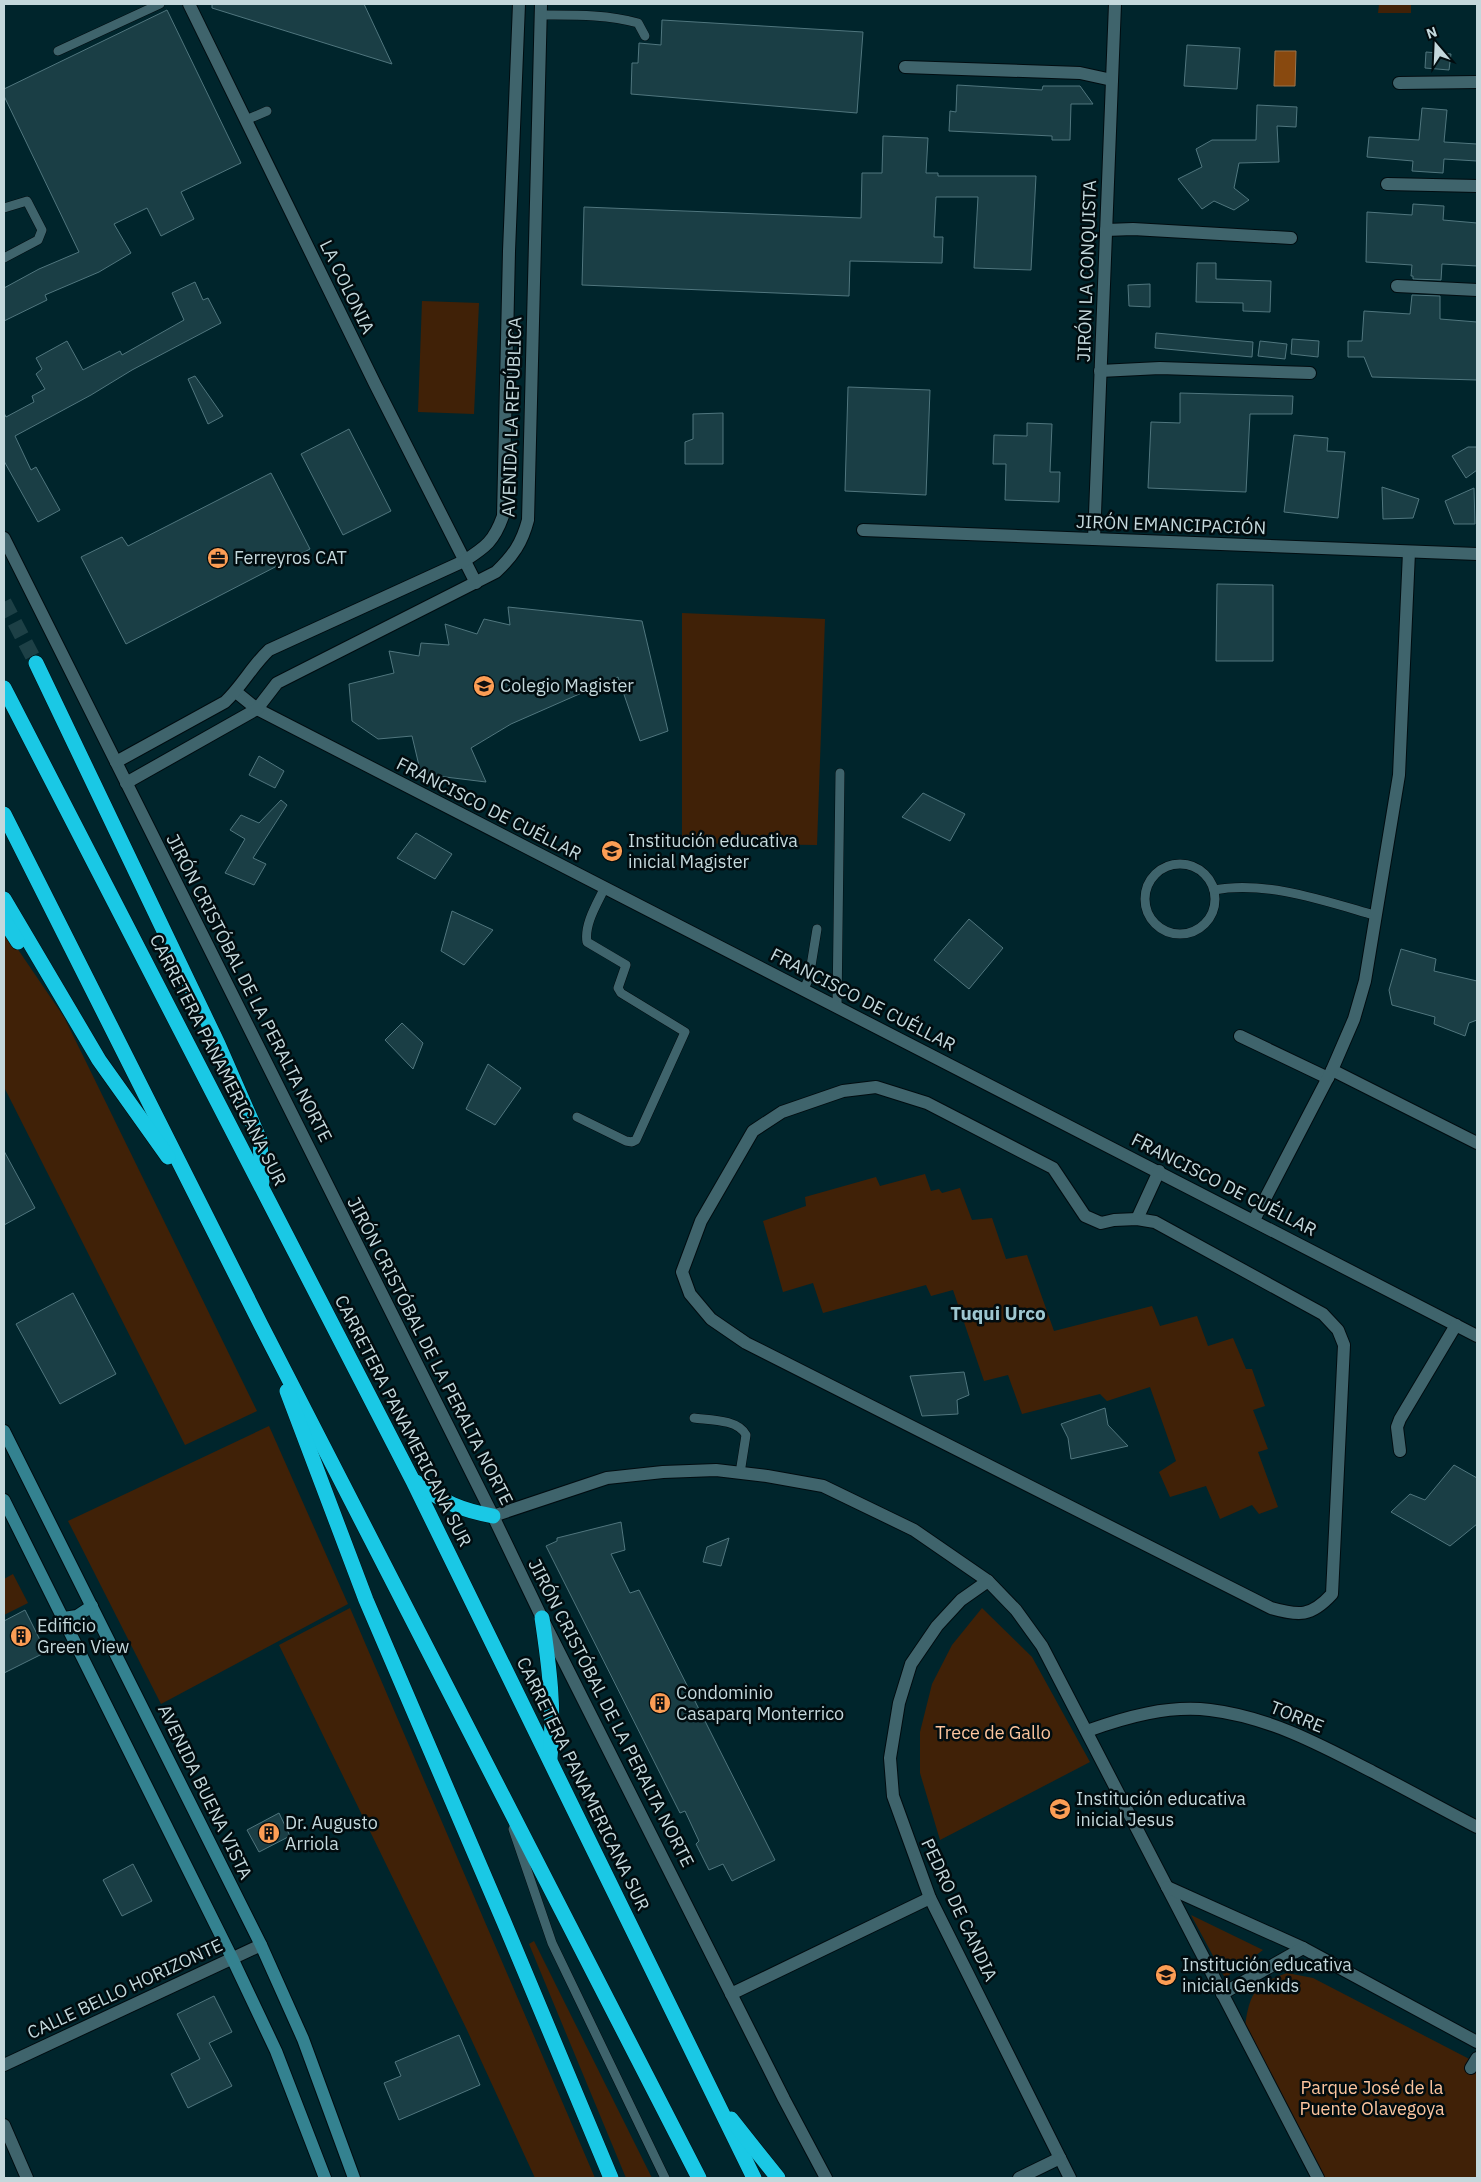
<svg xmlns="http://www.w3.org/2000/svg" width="1481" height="2182" viewBox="0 0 1481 2182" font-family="'IBM Plex Sans',sans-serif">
<rect width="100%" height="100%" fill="#00252c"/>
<g fill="#402107">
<polygon points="1379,4 1411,4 1411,13 1378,13"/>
<polygon points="422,301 479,303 474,414 418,412"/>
<polygon points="682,613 825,619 817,845 682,843"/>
<polygon points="4,929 64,1017 257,1411 185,1445 4,1087"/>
<polygon points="925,1174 931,1191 939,1189 942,1193 960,1188 972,1220 992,1218 1006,1259 1027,1255 1054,1331 1152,1306 1160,1326 1197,1316 1208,1346 1233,1338 1246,1369 1252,1369 1265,1406 1253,1410 1268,1449 1258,1452 1278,1507 1259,1514 1252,1505 1220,1519 1206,1486 1170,1497 1159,1472 1176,1461 1150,1387 1107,1401 1100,1394 1022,1414 1008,1375 984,1381 953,1290 931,1296 926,1285 823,1313 813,1283 783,1292 763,1221 806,1206 805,1197 876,1177 880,1186"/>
<polygon points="269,1426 348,1604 161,1704 68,1521"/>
<polygon points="13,1574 28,1603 4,1615 4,1579"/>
<polygon points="350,1608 595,2178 535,2178 467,2030 279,1645"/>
<polygon points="982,1608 1032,1657 1090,1762 940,1840 920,1773 920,1732 932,1684 952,1645"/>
<polygon points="1191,1915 1263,1950 1225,1978"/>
<polygon points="534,1941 652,2178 626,2178 529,1944"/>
<path d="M1287,1973l26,5 164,85v115h-154l-78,-151c4,-33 10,-43 42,-54z"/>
</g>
<polygon fill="#88490f" stroke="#9a744c" points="1275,51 1296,51 1295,86 1274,86"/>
<g fill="#1a3e45" stroke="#50767e">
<polygon points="212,4 364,4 392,64 212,8"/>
<polygon points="167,10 241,163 181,192 194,219 161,236 147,208 114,224 131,253 99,272 45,295 47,300 4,321 4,288 39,269 79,252 4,96 4,89"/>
<polygon points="662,20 863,32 857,113 631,94 632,63 638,63 639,43 661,45"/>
<polygon points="1187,45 1240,48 1237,89 1184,86"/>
<polygon points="1426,52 1451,54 1449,70 1425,68"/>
<polygon points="957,85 1042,90 1043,86 1080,86 1093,104 1071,104 1070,140 1052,140 1052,136 949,131 950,111 956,112"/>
<polygon points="1257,105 1297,107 1296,127 1277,126 1279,162 1239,163 1234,188 1249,200 1234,210 1214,201 1202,209 1178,179 1202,167 1196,149 1212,140 1256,140"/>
<polygon points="1422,108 1447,110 1444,142 1477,144 1477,161 1444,159 1443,173 1412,171 1413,161 1367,157 1369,137 1419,140"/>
<polygon points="883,136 928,138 926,173 938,173 938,176 1036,176 1031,270 974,268 978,197 936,197 934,237 943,237 942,263 850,261 849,296 582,285 584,207 861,218 862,173 882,173"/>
<polygon points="1413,204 1444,206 1443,220 1477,223 1477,266 1442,264 1441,280 1413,279 1413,276 1411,276 1412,265 1366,262 1367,212 1412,215"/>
<polygon points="1197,263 1216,263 1216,279 1271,281 1270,312 1243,311 1243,303 1196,302"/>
<polygon points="195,282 203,300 208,298 221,323 132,370 91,395 15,436 31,470 36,467 60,510 38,522 4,461 4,413 6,417 34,402 32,396 45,389 36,374 42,369 36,358 67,341 83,370 120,351 122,355 184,320 172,293"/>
<polygon points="1150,284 1150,307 1129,306 1128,285"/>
<polygon points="1412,295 1440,296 1440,319 1477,322 1477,380 1372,377 1364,357 1348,357 1348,341 1362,341 1364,311 1410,314"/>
<polygon points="1156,333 1253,342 1252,357 1155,348"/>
<polygon points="1292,339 1319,341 1318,357 1291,354"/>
<polygon points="1260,341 1287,344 1285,359 1258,356"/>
<polygon points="195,376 223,416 208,424 188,379"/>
<polygon points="848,387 930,390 926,495 845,491"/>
<polygon points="1180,393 1293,396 1292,414 1250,414 1246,492 1148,488 1151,422 1180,423"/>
<polygon points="723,413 723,464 685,464 685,442 693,439 693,414"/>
<polygon points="1027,423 1052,424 1050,472 1060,472 1059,502 1005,500 1006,464 993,464 994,435 1027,436"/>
<polygon points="349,429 391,511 343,535 301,454"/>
<polygon points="1294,435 1328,438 1327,451 1345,452 1338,518 1284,512"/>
<polygon points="1468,447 1477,447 1477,470 1466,478 1452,456"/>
<polygon points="271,473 310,549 126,644 81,557 122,537 128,546"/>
<polygon points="1382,487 1419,499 1413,518 1383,519"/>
<polygon points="1474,488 1475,524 1454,524 1445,501"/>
<polygon points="1217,584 1273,585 1273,661 1216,661"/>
<polygon points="508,607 642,621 668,731 640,741 618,677 511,724 471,748 486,782 421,774 412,736 378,739 352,721 349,684 394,673 389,651 419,656 421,643 449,645 445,624 477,634 484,619 510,625"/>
<polygon points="259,756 284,771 275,788 249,775"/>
<polygon points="923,793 965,814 950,841 902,817"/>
<polygon points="281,800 287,805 253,858 266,864 254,885 225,873 245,839 230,830 241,815 259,823"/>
<polygon points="416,833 452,854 435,879 397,858"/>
<polygon points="452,911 493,930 464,965 441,951"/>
<polygon points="969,919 1003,948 969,989 934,960"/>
<polygon points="1401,949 1436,959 1434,971 1477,981 1477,1020 1469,1023 1465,1036 1434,1024 1435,1017 1392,1005 1389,990"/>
<polygon points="402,1023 423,1043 413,1069 385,1040"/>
<polygon points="488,1064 521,1088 495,1125 466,1109"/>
<polygon points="4,1151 35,1208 4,1225"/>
<polygon points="73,1293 116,1374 60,1404 16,1324"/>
<polygon points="964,1372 969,1395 957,1400 958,1414 922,1416 910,1376"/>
<polygon points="1105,1408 1108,1425 1128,1446 1071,1459 1068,1438 1061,1424"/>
<polygon points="1454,1465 1477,1478 1477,1524 1450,1546 1391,1512 1410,1494 1425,1500"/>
<polygon points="621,1522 625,1550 611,1554 630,1593 639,1590 775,1860 732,1881 723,1864 709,1870 696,1844 699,1841 685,1811 680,1813 546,1546 557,1541 557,1538"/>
<polygon points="729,1538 721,1566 703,1562 707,1547"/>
<polygon points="25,1610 46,1652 4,1673 4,1621"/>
<polygon points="279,1813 290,1836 259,1852 247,1830"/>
<polygon points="133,1864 152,1901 122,1916 103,1880"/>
<polygon points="214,1996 232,2032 209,2043 232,2086 188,2108 171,2074 200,2059 177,2014"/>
<polygon points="459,2035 480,2085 399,2120 384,2083 401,2076 395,2062"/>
</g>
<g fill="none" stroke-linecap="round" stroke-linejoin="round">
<polyline stroke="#1d4046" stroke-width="15" stroke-dasharray="15 8" stroke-linecap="butt" points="4,602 36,663"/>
<g stroke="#000c10" stroke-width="10">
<g id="service">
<path d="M540,15c33,0 67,-1 98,8l7,13"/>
<polyline points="58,51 160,4"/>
<polyline points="246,120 267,111"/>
<polyline points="4,208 27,201 42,230 38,240 4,258"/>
<circle cx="1180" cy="899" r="35"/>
<path d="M1214,890c51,-10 111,11 160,25"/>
<polyline points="804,989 809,978 817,929"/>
<polyline points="837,1007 840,773"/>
<path d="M577,1117l49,24 6,1 4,-2 49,-108 -64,-39 -3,-5 8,-23 -39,-23c-3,-18 10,-38 18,-55"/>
<path d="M694,1418c15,2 44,1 52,17l-6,38"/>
<polyline points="513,1829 552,1943 665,2178"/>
</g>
</g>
<g stroke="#000c10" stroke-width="14">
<g id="pedestrian">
<polyline points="731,1994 930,1898"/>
<polyline points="1471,2068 1477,2058"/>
</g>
</g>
<g stroke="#000c10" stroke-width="14">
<g id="minor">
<polyline points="189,4 375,384 476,583"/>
<polyline points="905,67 1080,73 1112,80"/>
<polyline points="1399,83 1477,82"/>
<polyline points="1387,184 1477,186"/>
<polyline points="1106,230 1133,229 1291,238"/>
<polyline points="1397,286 1477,290"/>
<polyline points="1100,371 1160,368 1310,373"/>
<polyline points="863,530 1477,554"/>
<polyline points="1094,539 1115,4"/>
<polyline points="236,692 257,709 1477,1336"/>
<polyline points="1240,1036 1328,1078"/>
<polyline points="1332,1070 1477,1143"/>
<path d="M876,1087l51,16 126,65 32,48 16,7 13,-3 23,-1 18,3 168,92 15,16 6,15 -12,249c-21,23 -33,22 -61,14l-525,-265 -35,-24 -21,-25 -8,-22 19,-51 52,-90 29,-19 61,-21z"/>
<polyline points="1137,1219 1159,1171"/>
<polyline points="1254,1220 1332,1070 1354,1019 1365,981 1399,775 1409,552"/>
<polyline points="1400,1451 1397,1427 1400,1419 1456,1325"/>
<polyline points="493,1516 607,1478 663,1472 716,1470 767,1476 823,1486 914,1530 988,1581 1016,1610 1042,1646 1318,2178"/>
<polyline points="988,1581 961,1600 937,1626 911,1664 899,1703 890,1758 893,1796 930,1898 1070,2178"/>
<path d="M1087,1731c39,-14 81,-26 123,-21 59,7 111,35 163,62 35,18 69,37 104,55"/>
<polyline points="1167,1887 1303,1948 1477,2042"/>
<polyline points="1222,1994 1303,1948"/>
<polyline points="4,2065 261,1945"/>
<polyline points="4,2125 27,2178"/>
<polyline points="1019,2178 1060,2158"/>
</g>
</g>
<g stroke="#000c10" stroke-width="14">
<g id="tertiary">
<polyline points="4,538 493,1516 542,1618 784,2099 826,2178"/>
<path d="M116,762l109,-60c17,-16 27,-36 44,-52l195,-89c22,-14 30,-20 39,-45l6,-265 10,-247"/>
<path d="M126,783l131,-74 20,-26 219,-111c17,-16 26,-29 32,-52l13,-516"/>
</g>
</g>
<g stroke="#000c10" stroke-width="14">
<g id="secondary">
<polyline points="4,1431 261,1945 303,2039 354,2178"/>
<polyline points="4,1500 232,1958 276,2051 325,2178"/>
<polyline points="64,1618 77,1616 92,1606"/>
</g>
</g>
<g stroke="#000c10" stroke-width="16">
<g id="motorway">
<polyline points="36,663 218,1044 260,1140 262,1182"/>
<polyline points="4,688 413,1481 754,2178"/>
<polyline points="4,814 261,1325 699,2178"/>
<polyline points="4,899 99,1060 168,1157"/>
<polyline points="4,920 18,942"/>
<polyline points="287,1391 366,1600 504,1922 611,2178"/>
<path d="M416,1482c26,20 45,28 77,34"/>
<path d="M542,1618c7,47 13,92 8,140"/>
<polyline points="731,2119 778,2178"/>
</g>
</g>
<use href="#service" stroke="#3f646c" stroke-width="9"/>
<use href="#pedestrian" stroke="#3f646c" stroke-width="12"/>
<use href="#minor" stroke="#3f646c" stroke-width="12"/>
<use href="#tertiary" stroke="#3f646c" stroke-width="12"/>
<use href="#secondary" stroke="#348290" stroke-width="12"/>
<use href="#motorway" stroke="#1ac8e5" stroke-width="15"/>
</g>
<defs>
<g id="office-disc" transform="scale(1.125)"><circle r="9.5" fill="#fc9d54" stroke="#010c0f"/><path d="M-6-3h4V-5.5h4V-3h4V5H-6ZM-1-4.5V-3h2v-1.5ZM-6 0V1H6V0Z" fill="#111"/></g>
<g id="school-disc" transform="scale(1.125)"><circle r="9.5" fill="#fc9d54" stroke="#010c0f"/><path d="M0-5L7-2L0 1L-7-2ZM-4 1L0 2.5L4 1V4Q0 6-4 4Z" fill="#111"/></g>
<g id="building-disc" transform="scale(1.125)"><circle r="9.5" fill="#fc9d54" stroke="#010c0f"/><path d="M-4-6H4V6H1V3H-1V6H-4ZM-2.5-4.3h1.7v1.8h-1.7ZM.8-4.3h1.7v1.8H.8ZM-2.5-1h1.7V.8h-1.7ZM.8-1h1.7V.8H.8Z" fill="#111"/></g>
</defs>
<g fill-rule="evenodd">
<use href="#office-disc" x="218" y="558"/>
<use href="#school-disc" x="484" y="686"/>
<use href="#school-disc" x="612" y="851"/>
<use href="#building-disc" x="21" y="1636"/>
<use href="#building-disc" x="660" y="1703"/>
<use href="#school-disc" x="1060" y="1809"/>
<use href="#building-disc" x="269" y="1833"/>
<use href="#school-disc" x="1166" y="1975"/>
</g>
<g text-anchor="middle" stroke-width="5" stroke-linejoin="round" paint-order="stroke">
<g font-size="18" fill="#c4d8dc" stroke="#010c0f">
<text transform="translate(1087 271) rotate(-88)" y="6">JIRÓN LA CONQUISTA</text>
<text transform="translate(347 287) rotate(64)" y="6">LA COLONIA</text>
<text transform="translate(512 417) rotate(-88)" y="6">AVENIDA LA REPÚBLICA</text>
<text transform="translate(1171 525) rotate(2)" y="6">JIRÓN EMANCIPACIÓN</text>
<text transform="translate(489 809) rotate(27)" y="6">FRANCISCO DE CUÉLLAR</text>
<text transform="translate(249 988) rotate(63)" y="6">JIRÓN CRISTÓBAL DE LA PERALTA NORTE</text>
<text transform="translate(863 1000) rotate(27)" y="6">FRANCISCO DE CUÉLLAR</text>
<text transform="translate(218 1060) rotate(63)" y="6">CARRETERA PANAMERICANA SUR</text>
<text transform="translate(1224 1185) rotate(27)" y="6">FRANCISCO DE CUÉLLAR</text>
<text transform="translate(430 1351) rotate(63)" y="6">JIRÓN CRISTÓBAL DE LA PERALTA NORTE</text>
<text transform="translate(403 1421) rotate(63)" y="6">CARRETERA PANAMERICANA SUR</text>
<text transform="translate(611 1713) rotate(63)" y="6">JIRÓN CRISTÓBAL DE LA PERALTA NORTE</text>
<text transform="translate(1297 1717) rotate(22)" y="6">TORRE</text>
<text transform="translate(583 1784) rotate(64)" y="6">CARRETERA PANAMERICANA SUR</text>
<text transform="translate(205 1792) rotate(64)" y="6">AVENIDA BUENA VISTA</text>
<text transform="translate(959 1910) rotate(65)" y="6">PEDRO DE CANDIA</text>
<text transform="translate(125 1989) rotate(-25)" y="6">CALLE BELLO HORIZONTE</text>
</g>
<g font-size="18" fill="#c4d8dc" stroke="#010c0f" text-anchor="start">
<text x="234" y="564">Ferreyros CAT</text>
<text x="500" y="692">Colegio Magister</text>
<text x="628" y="847">Institución educativa<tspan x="628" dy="21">inicial Magister</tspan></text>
<text x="37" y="1632">Edificio<tspan x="37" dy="21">Green View</tspan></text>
<text x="676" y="1699">Condominio<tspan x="676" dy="21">Casaparq Monterrico</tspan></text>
<text x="1076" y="1805">Institución educativa<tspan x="1076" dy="21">inicial Jesus</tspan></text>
<text x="285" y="1829">Dr. Augusto<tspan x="285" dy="21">Arriola</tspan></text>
<text x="1182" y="1971">Institución educativa<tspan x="1182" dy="21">inicial Genkids</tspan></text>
</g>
<g font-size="18" fill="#fdc59e" stroke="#010c0f">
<text x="993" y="1739">Trece de Gallo</text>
<text x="1372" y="2094">Parque José de la<tspan x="1372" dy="21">Puente Olavegoya</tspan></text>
</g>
<g font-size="19" font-weight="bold" fill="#9ec7d0" stroke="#010c0f">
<text x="998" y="1320">Tuqui Urco</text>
</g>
</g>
<rect width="1481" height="2182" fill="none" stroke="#c4d8dc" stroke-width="10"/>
<g transform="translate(1436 45) rotate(341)" stroke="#010c0f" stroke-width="4" paint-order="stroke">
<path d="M0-4L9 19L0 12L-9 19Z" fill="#c4d8dc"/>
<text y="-8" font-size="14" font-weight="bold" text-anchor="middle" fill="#c4d8dc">N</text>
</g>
</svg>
